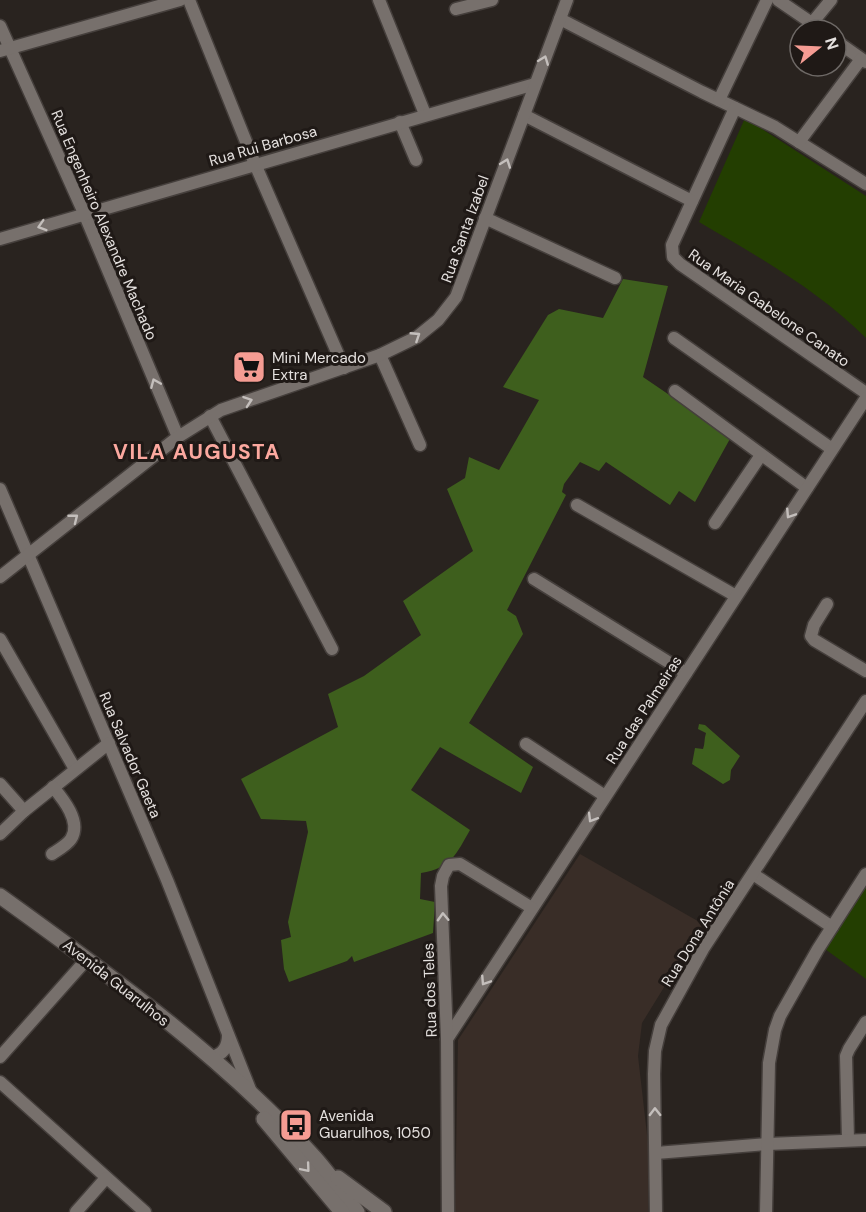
<svg xmlns="http://www.w3.org/2000/svg" width="866" height="1212" viewBox="0 0 866 1212" font-family="'DM Sans',sans-serif">
<rect width="100%" height="100%" fill="#29231f"/>
<polygon fill="#392d27" points="580,854 703,924 642,1023 638,1056 648,1143 648,1212 455,1212 458,1040"/>
<g fill="#233e01">
<path d="M745,118l121,78v142c-48,-48 -109,-82 -167,-116z"/>
<polygon points="866,882 866,979 825,949"/>
</g>
<g fill="#3e5f1d">
<path d="M623,279l45,7 -25,91 88,60 -36,65 -16,-11 -9,14 -64,-43 -7,9 -19,-9 -16,22 -2,8 4,3 -59,115 9,6 7,18 -54,89 64,44 -12,26 -81,-46 -29,43 59,40c-14,24 -18,38 -49,43l-1,26 15,3 -2,31 -79,29 -2,-6 -5,5 -58,21 -5,-13 -3,-29 10,-3 -3,-15 20,-90 -2,-11 -45,-2 -20,-40 97,-52 -10,-33 36,-18 57,-41 -18,-34 70,-50 -26,-62 18,-11 4,-21 30,13 40,-70 -36,-13 45,-72 11,-6 44,9z"/>
<path d="M699,724l6,1 35,31 -9,14 -1,10 -7,4 -31,-20 3,-16 8,1c2,-5 1,-10 3,-16l-8,-4z"/>
</g>
<g fill="none" stroke-linecap="round" stroke-linejoin="round">
<g stroke="#453f3c" stroke-width="15">
<g id="street">
<polyline points="189,0 255,164 344,368"/>
<polyline points="379,0 425,114"/>
<polyline points="778,0 822,30"/>
<polyline points="456,9 492,0"/>
<polyline points="560,19 702,92 775,127 866,184"/>
<polyline points="812,23 831,0"/>
<polyline points="0,26 84,213 178,437"/>
<polyline points="836,41 866,62"/>
<polyline points="0,51 180,0"/>
<polyline points="719,100 767,0"/>
<polyline points="735,108 672,245 673,257 680,264 866,393"/>
<polyline points="524,115 692,201"/>
<polyline points="400,122 416,160"/>
<polyline points="799,142 861,59"/>
<polyline points="485,218 615,278"/>
<polyline points="0,239 535,84"/>
<polyline points="674,338 832,449"/>
<polyline points="380,355 420,445"/>
<polyline points="675,391 807,488"/>
<polyline points="210,416 332,649"/>
<polyline points="0,489 167,880 251,1092"/>
<polyline points="577,505 736,596"/>
<polyline points="715,523 761,455"/>
<polyline points="0,577 178,437 221,410 380,355 417,337 438,320 456,297 567,0"/>
<polyline points="534,579 686,673"/>
<polyline points="827,604 814,625 811,636 814,640 866,671"/>
<polyline points="0,639 75,769"/>
<polyline points="526,744 605,796"/>
<polyline points="0,784 24,811"/>
<polyline points="0,834 24,811 109,743"/>
<path d="M52,854c6,-4 15,-9 19,-15 11,-17 -8,-40 -18,-52"/>
<polyline points="753,874 832,927"/>
<polyline points="447,1039 866,398"/>
<polyline points="0,1057 87,959"/>
<path d="M211,1057c12,-2 17,-10 17,-22"/>
<polyline points="0,1082 145,1212"/>
<polyline points="848,1140 846,1056 849,1049 866,1022"/>
<polyline points="656,1153 768,1144 866,1140"/>
<polyline points="76,1212 106,1178"/>
<polyline points="448,1212 447,1039 441,886 443,876 449,865 460,864 532,908"/>
<polyline points="656,1212 654,1074 655,1051 661,1025 703,949 866,701"/>
<polyline points="766,1212 769,1063 775,1030 780,1016 818,949 866,874"/>
</g>
</g>
<g stroke="#453f3c" stroke-width="18">
<g id="secondary">
<path d="M0,896c110,79 223,161 315,262 15,17 28,36 42,54"/>
<polyline points="264,1119 342,1212"/>
<polyline points="338,1178 384,1212"/>
</g>
</g>
<use href="#street" stroke="#77706c" stroke-width="12"/>
<use href="#secondary" stroke="#77706c" stroke-width="15"/>
</g>
<defs><path id="oneway-chevron" d="M-2-3.5L2.5 0L-2 3.5" fill="none" stroke-width="1.6" stroke-linecap="round" stroke-linejoin="round" transform="scale(1.5)"/></defs>
<g stroke="#c4bfbc">
<use href="#oneway-chevron" transform="translate(544 60) rotate(-69)"/>
<use href="#oneway-chevron" transform="translate(506 163) rotate(-70)"/>
<use href="#oneway-chevron" transform="translate(42 226) rotate(163)"/>
<use href="#oneway-chevron" transform="translate(416 336) rotate(-33)"/>
<use href="#oneway-chevron" transform="translate(155 383) rotate(-113)"/>
<use href="#oneway-chevron" transform="translate(248 401) rotate(-19)"/>
<use href="#oneway-chevron" transform="translate(790 514) rotate(123)"/>
<use href="#oneway-chevron" transform="translate(74 518) rotate(-38)"/>
<use href="#oneway-chevron" transform="translate(592 818) rotate(121)"/>
<use href="#oneway-chevron" transform="translate(443 917) rotate(-92)"/>
<use href="#oneway-chevron" transform="translate(485 981) rotate(123)"/>
<use href="#oneway-chevron" transform="translate(655 1112) rotate(-91)"/>
<use href="#oneway-chevron" transform="translate(306 1168) rotate(50)"/>
</g>
<defs>
<g id="supermarket-square" transform="scale(1.725)"><rect x="-9" y="-9" width="18" height="18" rx="4" fill="#f59c93" stroke="#1f1916"/><path d="M-6-5.5h2.5l.6 2H6L4.5 2H-2.5L-4.4-4H-6ZM-1.5 3.2a1.3 1.3 0 1 0 .1 0ZM3 3.2a1.3 1.3 0 1 0 .1 0Z" fill="#111"/></g>
<g id="bus-square" transform="scale(1.725)"><rect x="-9" y="-9" width="18" height="18" rx="4" fill="#f59c93" stroke="#1f1916"/><path d="M-5-6H5V4H4V6H2V4H-2V6H-4V4H-5ZM-3.5-4V0h7V-4ZM-3.5 1.2v1.5H-2V1.2ZM2 1.2v1.5H3.5V1.2Z" fill="#111"/></g>
</defs>
<g fill-rule="evenodd">
<use href="#supermarket-square" x="249" y="367"/>
<use href="#bus-square" x="296" y="1125"/>
</g>
<g text-anchor="middle" stroke-width="6" stroke-linejoin="round" paint-order="stroke">
<g font-size="15" fill="#e5e1df" stroke="#1f1916">
<text transform="translate(263 146) rotate(-16)" y="5">Rua Rui Barbosa</text>
<text transform="translate(104 225) rotate(67)" y="5">Rua Engenheiro Alexandre Machado</text>
<text transform="translate(465 229) rotate(-70)" y="5">Rua Santa Izabel</text>
<text transform="translate(769 308) rotate(35)" y="5">Rua Maria Gabelone Canato</text>
<text transform="translate(644 710) rotate(-57)" y="5">Rua das Palmeiras</text>
<text transform="translate(130 755) rotate(67)" y="5">Rua Salvador Gaeta</text>
<text transform="translate(698 933) rotate(-58)" y="5">Rua Dona Antônia</text>
<text transform="translate(116 983) rotate(38)" y="5">Avenida Guarulhos</text>
<text transform="translate(430 990) rotate(-92)" y="5">Rua dos Teles</text>
</g>
<g font-size="15" fill="#e5e1df" stroke="#1f1916" text-anchor="start">
<text x="272" y="363">Mini Mercado<tspan x="272" dy="17">Extra</tspan></text>
<text x="319" y="1121">Avenida<tspan x="319" dy="17">Guarulhos, 1050</tspan></text>
</g>
<g font-size="21" font-weight="bold" letter-spacing="1.5" fill="#fba89f" stroke="#1f1916">
<text x="197" y="459">VILA AUGUSTA</text>
</g>
</g>
<g transform="translate(818 48) rotate(72)"><circle r="28" fill="#1f1916" stroke="#6e6966" stroke-width="1.5"/>
<path d="M0-4.5L10 22L0 15L-10 22Z" fill="#f59c93"/>
<text y="-9" font-size="16" font-weight="bold" text-anchor="middle" fill="#e5e1df">N</text>
</g>
</svg>
